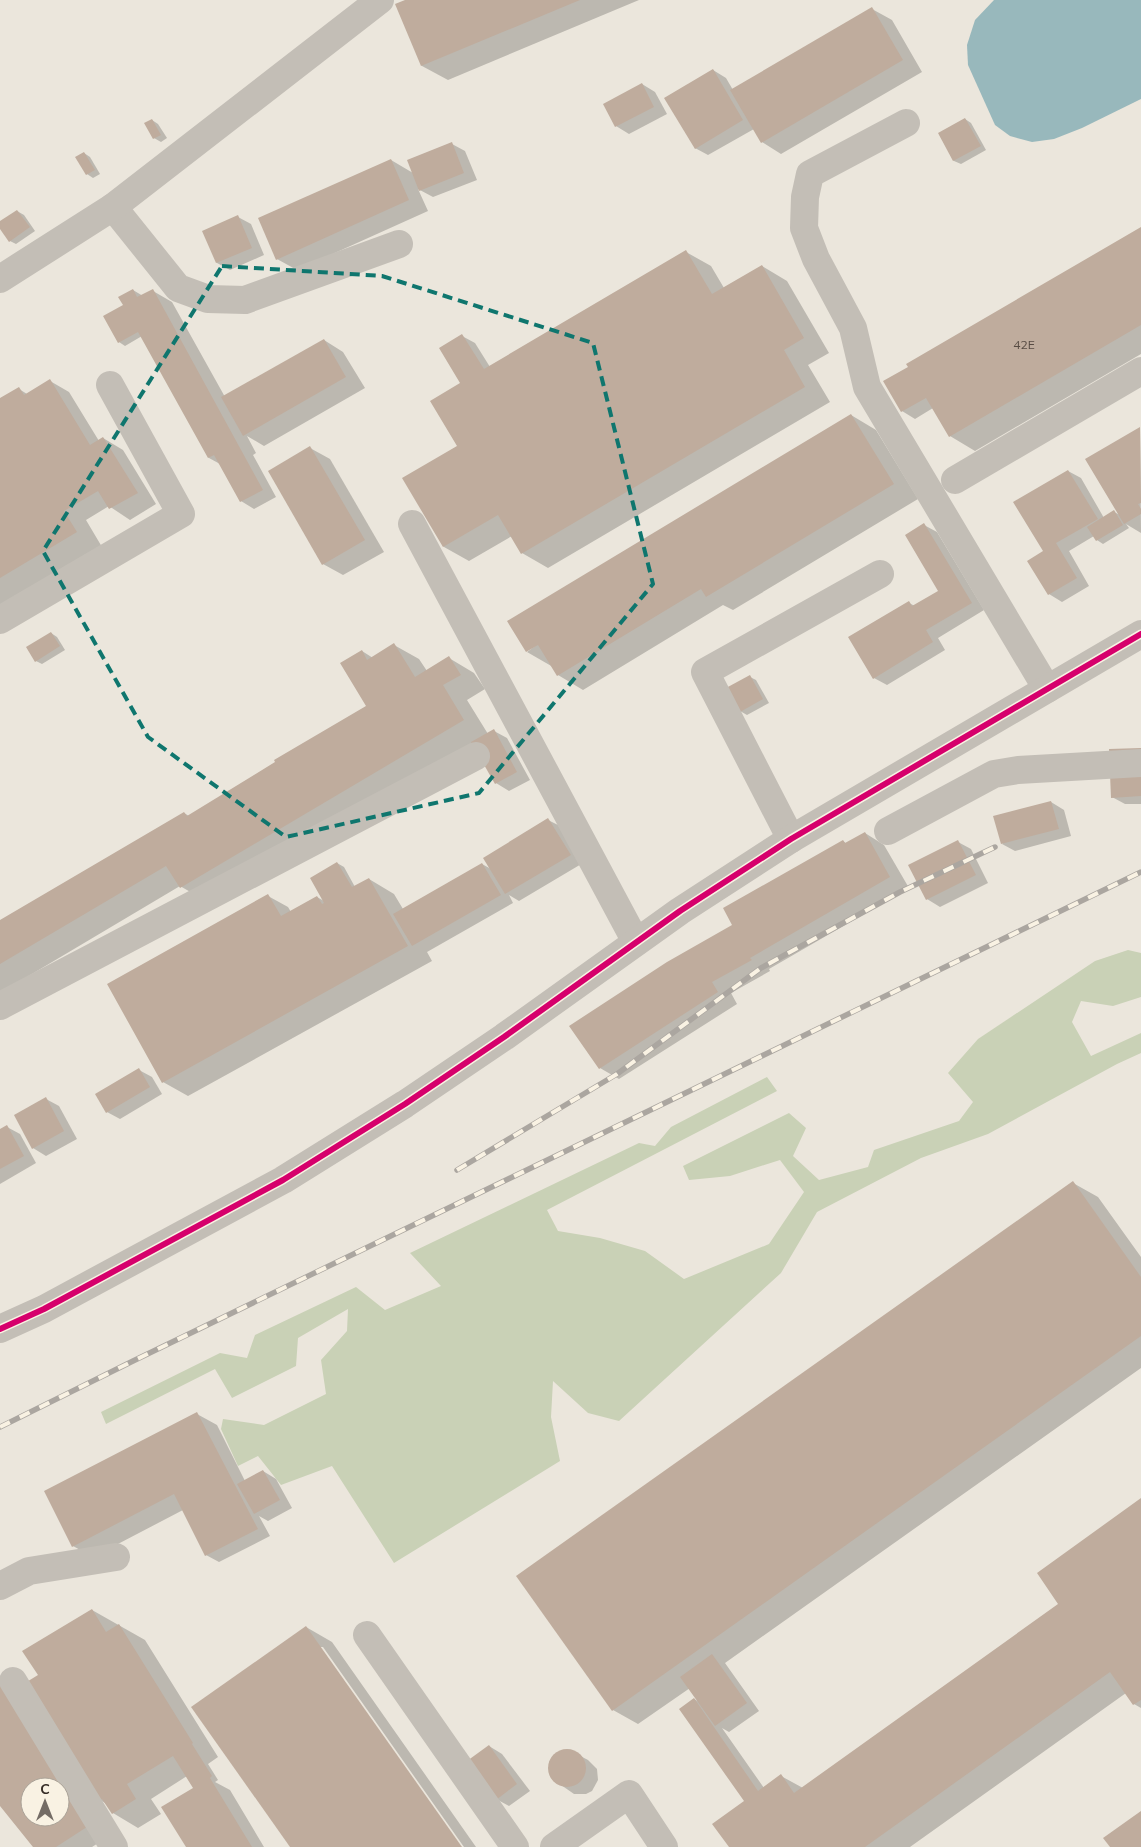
<svg xmlns="http://www.w3.org/2000/svg" width="1141" height="1847" viewBox="0 0 1141 1847" font-family="Mulish,sans-serif">
<rect width="100%" height="100%" fill="#ebe6dc"/>
<polygon fill="#c9d1b6" points="1128,950 1141,953 1141,997 1113,1006 1081,1001 1072,1022 1091,1056 1141,1033 1141,1053 1117,1064 988,1134 921,1158 817,1212 781,1273 619,1421 588,1413 553,1381 551,1417 560,1461 394,1563 332,1466 281,1485 258,1456 238,1466 221,1429 223,1419 264,1425 326,1394 321,1360 347,1331 348,1309 298,1338 296,1366 232,1398 215,1369 106,1424 101,1412 220,1353 247,1358 255,1335 356,1287 385,1310 441,1286 410,1253 639,1143 655,1146 671,1127 767,1077 777,1091 547,1210 558,1231 600,1238 645,1251 684,1279 769,1244 804,1192 780,1160 730,1176 689,1180 683,1166 789,1113 806,1128 793,1156 819,1180 868,1167 874,1150 959,1121 973,1102 948,1073 978,1039 1095,961"/>
<polygon fill="#98b8bc" points="994,0 1141,0 1141,99 1082,128 1054,139 1032,142 1010,136 995,125 968,65 967,45 975,20"/>
<g fill="#0003" fill-rule="evenodd">
<polygon points="408,0 639,0 448,80 422,66 396,5"/>
<polygon points="872,9 892,20 922,72 781,154 762,142 754,129 708,155 695,148 713,70 726,78 733,90"/>
<polygon points="642,84 655,92 667,114 629,134 616,126"/>
<polygon points="965,119 971,123 986,150 961,164 954,161 939,134"/>
<polygon points="152,120 158,124 167,138 161,142 154,138 146,124"/>
<polygon points="452,144 465,151 477,180 433,197 418,189 428,211 297,270 277,259 391,160 413,173"/>
<polygon points="84,153 90,157 100,174 93,178 87,174"/>
<polygon points="17,211 24,215 35,231 16,244 10,241 0,227 0,223"/>
<polygon points="238,217 251,224 264,255 230,270 217,263 204,231"/>
<polygon points="1141,228 1141,354 975,451 950,436 933,408 915,419 902,411"/>
<polygon points="686,252 711,266 724,288 762,266 787,281 829,353 808,365 830,402 548,568 522,553 512,536 469,561 444,547 404,479 458,446 463,383 462,336 475,343 490,367"/>
<polygon points="133,290 143,296 153,291 172,302 225,397 324,340 343,352 365,388 264,446 247,436 256,453 253,455 276,497 254,509 241,501 220,464 209,458 142,336 125,346 119,342 123,307"/>
<polygon points="50,381 69,392 99,441 103,438 123,450 156,504 130,520 109,506 86,520 102,547 0,607 0,398 2,399 19,389 27,394"/>
<polygon points="851,415 876,430 918,499 733,610 723,605 583,690 558,675 553,667 527,652"/>
<polygon points="1140,428 1141,533 1126,524 1129,528 1103,544 1097,540 1094,536 1069,551 1089,586 1062,602 1049,594 1044,552 1068,471 1081,478 1104,518 1114,512 1120,515 1087,460"/>
<polygon points="310,448 330,459 384,552 343,575 323,564"/>
<polygon points="924,525 937,532 984,610 938,638 945,650 887,685 874,678 909,603 915,606 940,591"/>
<polygon points="51,633 57,637 65,650 42,664 36,661"/>
<polygon points="394,645 419,659 427,671 449,658 474,673 485,689 467,700 488,734 494,731 507,738 530,780 509,791 496,783 474,744 206,901 180,886 0,993 0,921 184,813 189,816 367,706 362,651 373,658"/>
<polygon points="750,677 756,680 769,703 747,715 740,711"/>
<polygon points="1141,750 1141,804 1125,804 1112,797"/>
<polygon points="1051,802 1064,810 1071,836 1015,851 1002,844"/>
<polygon points="548,820 562,827 583,863 519,901 509,895 513,903 427,952 432,961 188,1096 163,1082 268,896 288,907 291,912 317,897 324,901 337,863 344,867 355,887 369,879 394,894 403,909 482,864 491,869"/>
<polygon points="865,833 884,845 909,888 769,969 770,971 731,993 737,1004 619,1079 600,1068 734,926 843,841 847,844"/>
<polygon points="958,842 971,849 988,883 940,907 927,899"/>
<polygon points="139,1070 152,1077 162,1094 120,1119 107,1112"/>
<polygon points="46,1099 59,1106 77,1139 46,1156 33,1148"/>
<polygon points="7,1127 20,1134 36,1163 0,1184 0,1131"/>
<polygon points="1073,1183 1098,1197 1141,1257 1141,1368 725,1663 759,1711 729,1732 722,1728 764,1788 781,1776 803,1788 1060,1604 1141,1500 1141,1708 1134,1704 1126,1693 910,1847 730,1847 746,1801 694,1699 701,1703 690,1688 638,1724 613,1710"/>
<polygon points="197,1414 217,1425 245,1481 263,1471 276,1479 292,1508 268,1521 259,1516 270,1536 219,1562 206,1555 183,1510 93,1557 73,1546"/>
<polygon points="92,1610 145,1640 218,1757 208,1764 218,1780 215,1782 230,1790 264,1847 187,1847 195,1788 187,1776 151,1799 161,1814 138,1828 113,1813 107,1804 100,1800 39,1676"/>
<polygon points="306,1627 332,1642 476,1847 464,1847 323,1647 320,1647 461,1847 292,1847"/>
<path d="M0,1685l109,151 -17,11h-58l-34,-43zM30,1787h30v30h-30z"/>
<polygon points="489,1746 502,1754 530,1791 509,1806 496,1799"/>
<polygon points="569,1750 588,1760 597,1769 598,1780 592,1791 586,1794 574,1794 551,1778 549,1773 549,1762 557,1753"/>
</g>
<g fill="#bfac9d" fill-rule="evenodd">
<polygon points="405,0 580,0 421,66 395,4"/>
<polygon points="872,7 903,60 761,143 730,90"/>
<polygon points="713,69 743,120 695,149 664,98"/>
<polygon points="642,83 654,107 615,127 603,104"/>
<polygon points="965,118 981,146 953,161 938,133"/>
<polygon points="152,119 161,135 153,139 144,123"/>
<polygon points="452,142 464,173 419,191 407,160"/>
<polygon points="84,152 95,170 86,175 75,157"/>
<polygon points="391,159 409,200 276,260 258,218"/>
<polygon points="17,210 30,227 9,242 0,229 0,221"/>
<polygon points="238,215 252,248 216,263 202,231"/>
<polygon points="1141,227 1141,325 949,437 926,398 901,412 883,381 908,367 906,364"/>
<polygon points="686,250 712,294 762,265 804,338 784,350 805,387 521,554 498,515 443,547 402,478 457,446 430,401 460,383 439,348 462,334 484,369"/>
<polygon points="133,289 137,297 153,289 263,490 240,502 214,455 208,458 138,332 118,343 103,316 123,305 118,297"/>
<polygon points="324,339 346,377 243,436 221,397"/>
<polygon points="50,379 90,445 103,437 138,493 109,509 98,491 64,511 77,532 0,578 0,398 19,387 24,395"/>
<polygon points="851,414 894,484 706,597 701,589 557,676 538,645 526,652 507,621"/>
<polygon points="1140,427 1141,503 1138,504 1141,509 1141,514 1124,524 1085,459"/>
<polygon points="310,446 365,540 322,565 268,471"/>
<polygon points="1068,470 1098,519 1056,543 1077,578 1048,595 1027,561 1043,551 1013,502"/>
<polygon points="1114,510 1123,525 1096,541 1087,527"/>
<polygon points="924,523 972,603 926,630 933,642 873,679 848,637 909,601 912,606 938,591 905,535"/>
<polygon points="51,632 60,646 35,662 26,647"/>
<polygon points="394,643 415,677 449,656 461,675 443,685 464,720 180,888 166,866 0,964 0,920 184,812 187,816 275,762 274,760 366,706 340,663 362,650 367,660"/>
<polygon points="750,675 763,699 740,712 726,688"/>
<polygon points="494,729 517,772 495,784 471,742"/>
<polygon points="1141,748 1141,796 1111,798 1109,749"/>
<polygon points="1051,801 1059,829 1001,844 993,816"/>
<polygon points="548,818 571,855 505,894 483,858"/>
<polygon points="865,832 890,877 750,958 752,960 712,982 718,992 599,1069 569,1026 667,962 732,925 723,908 843,840 845,843"/>
<polygon points="958,840 976,875 926,900 908,865"/>
<polygon points="337,862 352,887 369,878 408,946 162,1083 107,984 268,894 281,916 317,896 322,904 324,903 310,878"/>
<polygon points="482,863 501,895 412,946 393,914"/>
<polygon points="139,1068 150,1087 106,1113 95,1094"/>
<polygon points="46,1097 64,1131 32,1149 14,1115"/>
<polygon points="7,1125 24,1156 0,1169 0,1129"/>
<polygon points="1073,1181 1141,1277 1141,1336 612,1711 516,1576"/>
<polygon points="197,1412 258,1529 205,1556 174,1494 72,1547 44,1491"/>
<polygon points="263,1470 280,1500 254,1514 237,1484"/>
<polygon points="1141,1498 1141,1700 1133,1705 1110,1672 865,1847 729,1847 712,1824 744,1801 679,1709 694,1698 758,1791 781,1774 794,1793 1058,1604 1037,1573"/>
<polygon points="92,1609 106,1632 119,1624 193,1743 192,1744 212,1776 210,1778 252,1847 186,1847 161,1807 193,1788 173,1756 127,1784 136,1799 112,1814 102,1799 99,1801 25,1683 38,1675 22,1651"/>
<polygon points="306,1626 462,1847 290,1847 191,1707"/>
<polygon points="712,1654 747,1703 715,1726 680,1677"/>
<path d="M0,1682l90,143 -34,22h-23l-33,-41zM30,1787h30v30h-30z"/>
<polygon points="489,1745 517,1784 496,1800 467,1761"/>
<circle cx="567" cy="1768" r="19"/>
<polygon points="1141,1811 1141,1847 1110,1847 1103,1838"/>
</g>
<g fill="none" stroke-linecap="round" stroke-linejoin="round">
<g stroke="#c3beb6" stroke-width="28">
<polyline points="906,123 810,174 805,197 804,228 816,259 853,328 867,387 1047,689"/>
<polyline points="113,207 178,288 208,299 245,300 399,244"/>
<polyline points="0,279 113,207 380,0"/>
<polyline points="955,480 1141,371"/>
<polyline points="412,524 636,942"/>
<polyline points="0,620 181,514 110,385"/>
<polyline points="888,831 994,774 1018,770 1141,763"/>
<polyline points="791,839 705,672 880,574"/>
<polyline points="0,1006 476,756"/>
<polyline points="0,1329 44,1309 283,1180 405,1104 504,1037 680,911 791,839 1141,634"/>
<polyline points="0,1586 29,1571 116,1557"/>
<polyline points="367,1635 515,1847"/>
<polyline points="13,1681 114,1847"/>
<polyline points="554,1847 629,1794 664,1847"/>
</g>
<g stroke="#aba6a0" stroke-width="5.5">
<g id="rail">
<polyline points="457,1170 617,1074 761,968 900,892 995,847"/>
<polyline points="0,1427 133,1361 1141,872"/>
</g>
</g>
<use href="#rail" stroke="#f9f2e3" stroke-width="4" stroke-dasharray="11" stroke-linecap="butt"/>
<g stroke="#f9f2e3" stroke-width="9">
<polyline id="cycleway" points="0,1329 44,1309 283,1180 405,1104 504,1037 680,911 791,839 1141,634"/>
</g>
<use href="#cycleway" stroke="#d6006c" stroke-width="6"/>
</g>
<path fill="none" stroke="#0f766e" stroke-width="4" stroke-dasharray="10 6" stroke-linejoin="round" d="M222,266l160,10 211,67 60,241 -174,209 -193,44 -138,-100 -105,-186z"/>
<g text-anchor="middle" stroke-width="4" stroke-linejoin="round" paint-order="stroke">
<g font-size="12" fill="#574b43">
<text x="1024" y="349">42Е</text>
</g>
</g>
<g transform="translate(45 1802)"><circle r="24" fill="#f9f2e3" stroke="#aaa297"/>
<path d="M0-4L9 19L0 12L-9 19Z" fill="#746c65"/>
<text y="-8" font-size="14" font-weight="bold" text-anchor="middle" fill="#342b25">С</text>
</g>
</svg>
